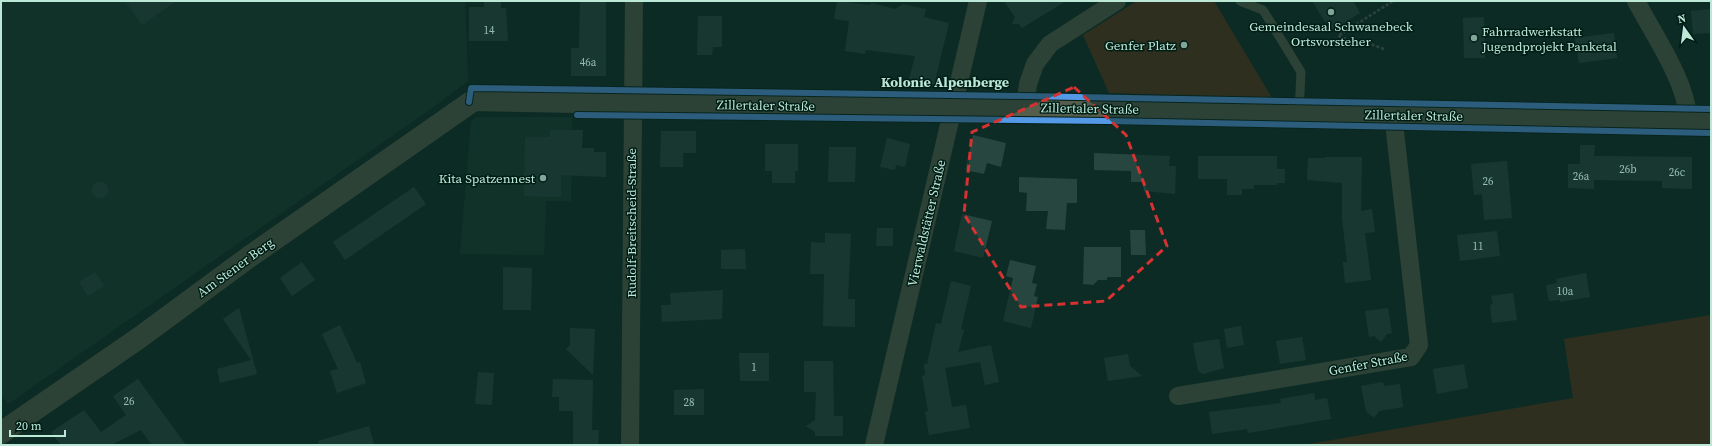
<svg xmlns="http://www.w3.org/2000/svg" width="1712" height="446" viewBox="0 0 1712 446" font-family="'Source Serif 4',serif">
<rect width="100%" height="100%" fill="#0d2c25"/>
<g fill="#183a30">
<polygon points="1,1 465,1 468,81 439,103 8,404 1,395"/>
<polygon points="476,117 572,117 571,201 546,201 544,255 460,254 471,122"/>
</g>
<g fill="#583418">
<polygon points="1137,1 1214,1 1272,98 1109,93 1083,35"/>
<polygon points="1711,315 1711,445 1303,445 1573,398 1564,339"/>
</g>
<g fill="#27463f">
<polygon points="125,1 176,1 142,25"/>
<polygon points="484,1 501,1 501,8 506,8 508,41 469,41 469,7 484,7"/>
<polygon points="580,1 606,1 606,76 571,76 571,48 579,48"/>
<polygon points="837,1 870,5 871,3 895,9 903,4 926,9 924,17 949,23 934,85 909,79 915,56 866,50 865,54 845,51 849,21 834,19"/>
<polygon points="1004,1 1066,1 1022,28 1019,24 1012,24 1015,17"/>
<polygon points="1312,1 1353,1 1360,13 1331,31"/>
<polygon points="1711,9 1711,33 1693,34 1691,11"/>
<polygon points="698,16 722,16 722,47 713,47 712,55 697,55"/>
<polygon points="1484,17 1485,58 1464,58 1463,18"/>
<polygon points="1614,33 1617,58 1579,63 1575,38"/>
<polygon points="550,130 583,130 582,148 594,148 594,152 606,152 606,177 561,175 561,197 524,196 525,137 550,137"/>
<polygon points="661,131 696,131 696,153 683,153 683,167 660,167"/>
<polygon points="973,135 1006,143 1001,167 987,163 984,174 965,170"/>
<polygon points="887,138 910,144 905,167 896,165 895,170 880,167"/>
<polygon points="765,144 798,144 798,171 795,171 795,183 772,183 772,171 765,171"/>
<polygon points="1580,145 1595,145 1594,156 1692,157 1692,189 1662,188 1662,181 1594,180 1594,189 1568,188 1568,164 1580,164"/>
<polygon points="829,147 856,147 855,182 828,182"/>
<polygon points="1094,153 1170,156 1169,166 1176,166 1175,194 1144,191 1143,182 1131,182 1131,171 1094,170"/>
<polygon points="1198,156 1277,156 1277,169 1285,169 1285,183 1277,183 1277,185 1254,185 1254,189 1242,189 1242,195 1227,195 1227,179 1198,179"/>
<polygon points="1325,157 1362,157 1361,211 1372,209 1375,232 1365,233 1371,280 1345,283 1343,262 1347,262 1342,218 1342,183 1307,180 1308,158 1325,158"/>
<polygon points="1507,161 1512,218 1484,220 1482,194 1474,195 1471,164"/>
<polygon points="1019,177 1077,179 1077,203 1067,203 1065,230 1046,229 1048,211 1026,211 1027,193 1019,192"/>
<circle cx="100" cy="190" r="8"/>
<polygon points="414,187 426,204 345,260 333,242"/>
<polygon points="962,214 992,221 983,258 954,251"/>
<polygon points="877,228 893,228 893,246 876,246"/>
<polygon points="1130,230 1145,230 1146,255 1131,255"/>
<polygon points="1497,231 1500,256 1460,261 1457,235"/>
<polygon points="825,233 851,234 848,299 855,299 855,327 823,326 824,274 810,274 811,242 825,243"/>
<polygon points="1084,247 1121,247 1121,277 1107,277 1107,280 1098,280 1093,285 1083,284"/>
<polygon points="745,249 746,269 721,269 721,250"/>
<polygon points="1010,260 1036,266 1032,283 1037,284 1034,296 1038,297 1031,328 1003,321 1013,278 1006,276"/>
<polygon points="302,262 315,280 292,296 280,278"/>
<polygon points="503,267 532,268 531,310 503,310"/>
<polygon points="95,272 104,286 88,296 79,282"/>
<polygon points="1586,273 1590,297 1560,302 1560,300 1549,301 1546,285 1557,283 1556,279"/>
<polygon points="951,281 971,286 961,329 964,330 958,352 991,345 999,382 985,385 980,362 945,368 952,407 966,405 970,428 929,435 925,412 928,411 922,376 925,375 924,364 927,364 936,323 941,324"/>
<polygon points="723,290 722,319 662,322 661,305 671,305 670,293"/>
<polygon points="1513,293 1517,320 1492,323 1490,305 1493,304 1491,296"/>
<polygon points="239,308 257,374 220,383 217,369 251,360 223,319"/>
<polygon points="1388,308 1392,333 1387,334 1381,342 1374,336 1369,337 1365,311"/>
<polygon points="340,325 357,363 360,362 366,383 337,393 330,371 338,369 322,334"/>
<polygon points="1241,326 1244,345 1227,348 1224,329"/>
<polygon points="570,328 595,329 593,375 566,349 570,345"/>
<polygon points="1302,337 1306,360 1280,364 1276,341"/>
<polygon points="1219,339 1224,368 1203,374 1198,371 1193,343"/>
<polygon points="739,353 769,353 769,381 740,381"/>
<polygon points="1128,354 1130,366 1142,376 1108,381 1104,358"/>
<polygon points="804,361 833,361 834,416 843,416 843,436 815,436 815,432 806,426 815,420 816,392 804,392"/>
<polygon points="1464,364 1468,388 1437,394 1433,369"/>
<polygon points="478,372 494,373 492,405 475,404"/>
<polygon points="138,379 186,445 152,445 141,430 111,445 61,445 51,432 84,410 101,432 126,415 113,396"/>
<polygon points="553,379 593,380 592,430 599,430 598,445 573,445 573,411 559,411 559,397 552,397"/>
<polygon points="1383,382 1384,386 1400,384 1403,407 1379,411 1374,418 1366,411 1361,386"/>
<polygon points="704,389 704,415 674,415 674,390"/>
<polygon points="1314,393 1315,400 1327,398 1331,419 1248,433 1247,429 1212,434 1209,412 1281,403 1280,399"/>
<polygon points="369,426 374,445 319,445 318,441"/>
</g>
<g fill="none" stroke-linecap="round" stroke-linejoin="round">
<polyline stroke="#556055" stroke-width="2.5" stroke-dasharray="3 2" stroke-linecap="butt" points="1384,49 1373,45 1362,45 1338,36 1393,1"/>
<polyline stroke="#555d4d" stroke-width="9" points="1240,1 1263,10 1301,72 1299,113"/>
<g stroke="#555d4d" stroke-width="18">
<path d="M1636,1c17,32 52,83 52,119"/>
<polyline points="1025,107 1028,84 1035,64 1050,44 1117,1"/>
<polyline points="1178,396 1411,357 1419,345 1393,114"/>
<polyline points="630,445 634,1"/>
<polyline points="874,445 978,1"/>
</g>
<polyline stroke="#555d4d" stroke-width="22" points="1,433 139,338 249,257 474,100 632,103 1025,107 1711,121"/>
<g stroke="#001d15" stroke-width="8">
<g id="cycleway">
<polyline points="469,102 471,88 1025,96 1711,109"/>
<polyline points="577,115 1107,121 1711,133"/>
</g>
</g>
<use href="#cycleway" stroke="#5399e6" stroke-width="6"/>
</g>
<path d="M0 0H1712V446H0ZM1074,87l52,48 41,111 -61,55 -85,6 -57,-93 8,-82z" fill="#0d2c25" fill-opacity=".55" fill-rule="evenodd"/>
<path fill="none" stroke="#d53231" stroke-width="3" stroke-dasharray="8 5" stroke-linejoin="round" d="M1074,87l52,48 41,111 -61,55 -85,6 -57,-93 8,-82z"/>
<g fill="#7fa699" stroke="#001d15" stroke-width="1.5">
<circle cx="1331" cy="12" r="4"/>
<circle cx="1474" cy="38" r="4"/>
<circle cx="1184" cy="45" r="4"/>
<circle cx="543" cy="178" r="4"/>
</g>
<g text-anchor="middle" stroke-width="3" stroke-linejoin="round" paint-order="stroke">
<g font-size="11" fill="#97c0b2">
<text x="489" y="34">14</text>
<text x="588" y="66">46a</text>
<text x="1628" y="173">26b</text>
<text x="1677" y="176">26c</text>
<text x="1581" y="180">26a</text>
<text x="1488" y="185">26</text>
<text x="1478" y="250">11</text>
<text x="1565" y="295">10a</text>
<text x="754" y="371">1</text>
<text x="129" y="405">26</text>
<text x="689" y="406">28</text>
</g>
<g font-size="13" fill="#bce8d8" stroke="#001d15" text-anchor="end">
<text x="1331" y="31" text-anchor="middle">Gemeindesaal Schwanebeck<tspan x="1331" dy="15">Ortsvorsteher</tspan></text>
<text x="1482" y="36" text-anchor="start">Fahrradwerkstatt<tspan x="1482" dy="15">Jugendprojekt Panketal</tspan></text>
<text x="1176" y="50">Genfer Platz</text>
<text x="535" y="183">Kita Spatzennest</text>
</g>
<g font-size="13" fill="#bce8d8" stroke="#001d15">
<text transform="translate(766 105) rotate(1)" y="5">Zillertaler Straße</text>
<text transform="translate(1090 108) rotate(1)" y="5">Zillertaler Straße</text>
<text transform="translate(1414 115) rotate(1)" y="5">Zillertaler Straße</text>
<text transform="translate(631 223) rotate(-90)" y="5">Rudolf-Breitscheid-Straße</text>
<text transform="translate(926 223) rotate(-77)" y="5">Vierwaldstätter Straße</text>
<text transform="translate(235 267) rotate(-36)" y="5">Am Stener Berg</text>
<text transform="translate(1368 363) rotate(-11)" y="5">Genfer Straße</text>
</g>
<g font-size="14" font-weight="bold" fill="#bce8d8" stroke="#001d15">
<text x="945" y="87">Kolonie Alpenberge</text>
</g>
</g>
<rect width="1712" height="446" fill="none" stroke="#bce8d8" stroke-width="4"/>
<g transform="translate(1684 28) rotate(346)" stroke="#001d15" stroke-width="3" paint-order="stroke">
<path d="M0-3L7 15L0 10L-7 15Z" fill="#bce8d8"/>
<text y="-6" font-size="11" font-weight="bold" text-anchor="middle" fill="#bce8d8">N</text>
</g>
<path d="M10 430v6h55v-6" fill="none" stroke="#bce8d8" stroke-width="2"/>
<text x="16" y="430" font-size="12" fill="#bce8d8" stroke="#001d15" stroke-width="3" paint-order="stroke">20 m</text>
</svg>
